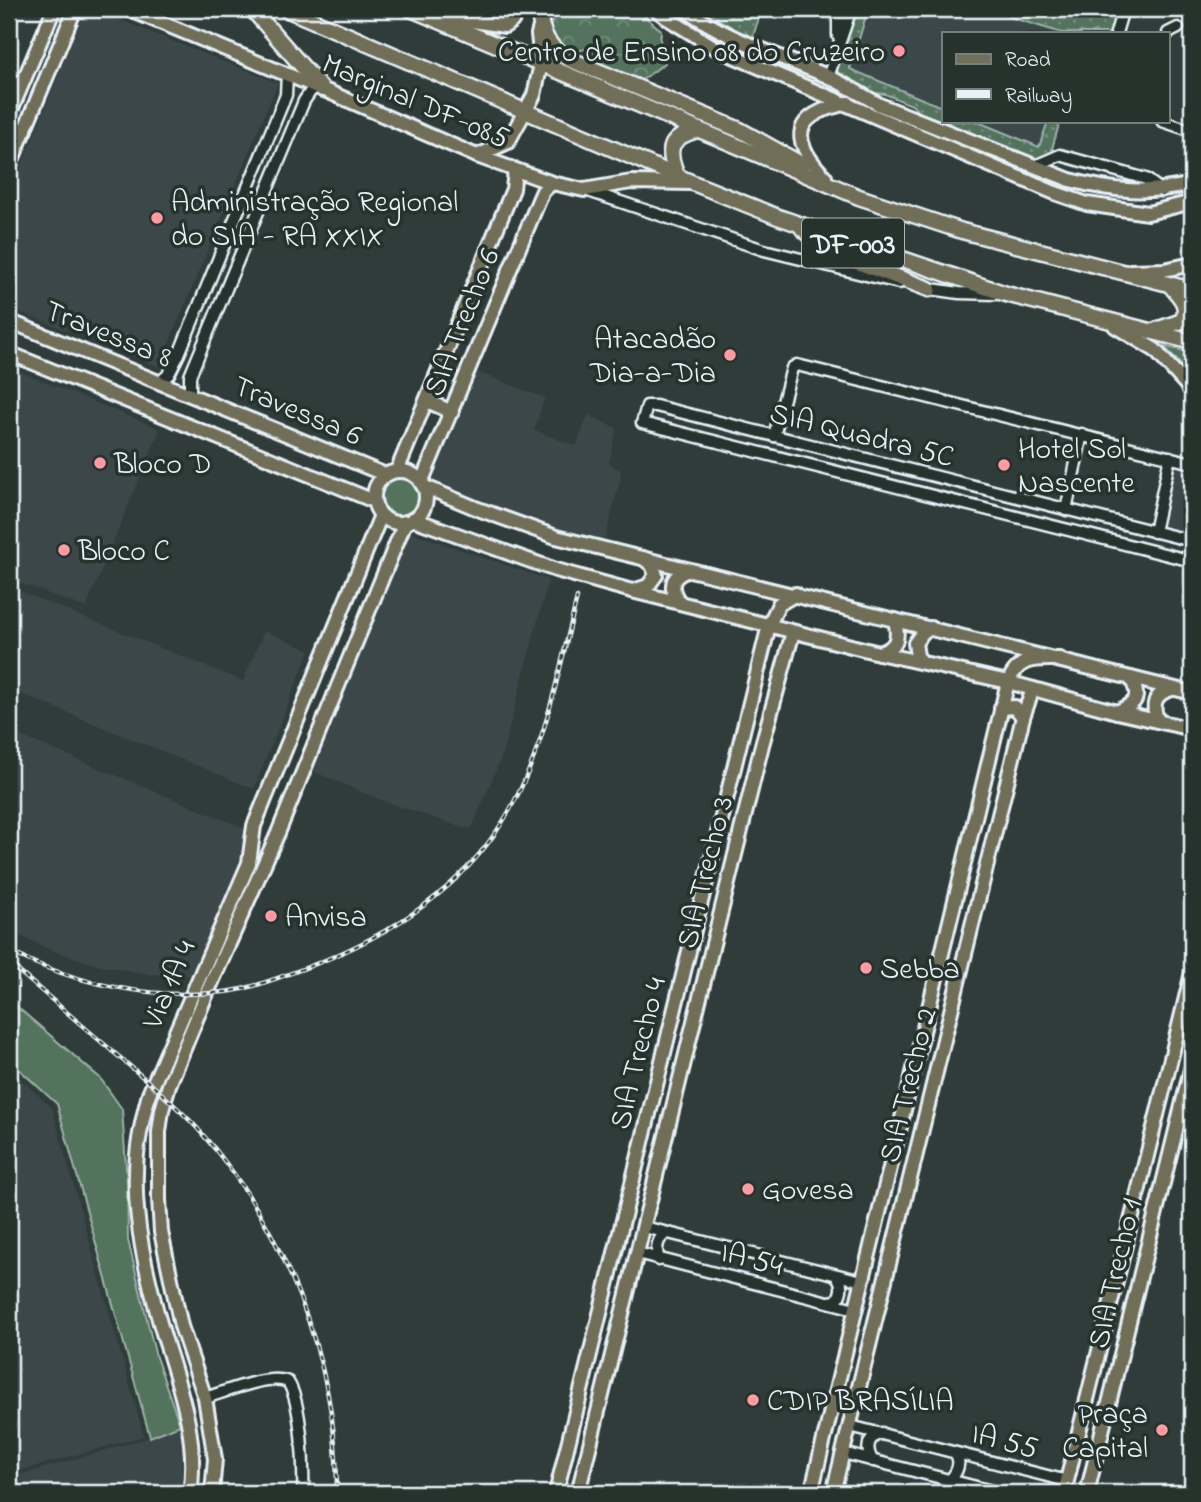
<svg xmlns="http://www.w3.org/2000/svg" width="1201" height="1502" viewBox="0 0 1201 1502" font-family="'Indie Flower',sans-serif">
<defs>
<pattern id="forest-crowns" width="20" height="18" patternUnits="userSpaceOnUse" patternTransform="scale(1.75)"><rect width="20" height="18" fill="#52735d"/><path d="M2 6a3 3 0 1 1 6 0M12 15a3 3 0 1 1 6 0" fill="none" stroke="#738e7d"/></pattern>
<pattern id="park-dots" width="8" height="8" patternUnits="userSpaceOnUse" patternTransform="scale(1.75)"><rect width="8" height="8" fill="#52735d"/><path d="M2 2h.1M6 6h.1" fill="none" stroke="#738e7d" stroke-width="1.8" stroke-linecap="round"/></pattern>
</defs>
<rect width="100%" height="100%" fill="#2f3c3a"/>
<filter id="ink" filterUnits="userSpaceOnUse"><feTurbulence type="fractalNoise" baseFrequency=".0143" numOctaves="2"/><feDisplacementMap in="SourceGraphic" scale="14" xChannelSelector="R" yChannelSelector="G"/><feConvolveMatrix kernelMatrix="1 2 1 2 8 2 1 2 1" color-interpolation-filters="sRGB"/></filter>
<g filter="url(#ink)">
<g fill="#3a4649">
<polygon points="85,9 93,9 278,83 159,367 9,308 9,196"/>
<polygon points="868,9 983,9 1062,33 944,33 944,107 850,69"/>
<polygon points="976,121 1048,121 1040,147"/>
<polygon points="9,367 160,429 86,608 9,579"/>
<polygon points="475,371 545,398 534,430 576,446 588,415 617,428 609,463 620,470 621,477 606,536 602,540 508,514 434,487 431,484 431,478"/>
<polygon points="1174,463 1192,470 1192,535 1160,527"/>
<polygon points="410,532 546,579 548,582 502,756 472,828 463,828 378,799 312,771"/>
<polygon points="9,587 243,681 264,631 310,650 254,789 9,689"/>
<polygon points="9,731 244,828 248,847 193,976 149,974 97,965 50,950 9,930"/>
<polygon points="9,1068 52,1108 144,1436 9,1474"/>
<polygon points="180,1425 184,1440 181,1493 9,1493 9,1478 150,1437"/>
</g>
<g fill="#52735d" stroke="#9db2aa" stroke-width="2">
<polygon points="1164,346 1192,353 1192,377"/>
<circle cx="400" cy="497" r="21"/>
<polygon points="9,1000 100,1078 122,1109 127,1181 128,1240 156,1357 180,1425 150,1437 57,1104 9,1060"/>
</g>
<polygon fill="url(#forest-crowns)" stroke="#9db2aa" stroke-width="2" points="557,9 636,9 661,30 660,47 665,63 642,80 607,68 586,49 571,52 556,40 549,30"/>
<g fill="url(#park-dots)" stroke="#9db2aa" stroke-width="2">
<polygon points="701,9 762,9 752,39"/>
<polygon points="855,9 868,9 850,69 944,108 944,121 976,121 1039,147 1048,121 1060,121 1052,149 1056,151 1044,158 1031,159 922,115 912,105 885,94 864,92 830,73"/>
<polygon points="983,9 1016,9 1023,11 1028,9 1124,9 1115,33 1062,33"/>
</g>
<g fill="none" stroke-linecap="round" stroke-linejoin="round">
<g stroke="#e8f1f8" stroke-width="15">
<g id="minor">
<polyline points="1116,33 1123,9"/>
<polyline points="1168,33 1178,28"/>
<polyline points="838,36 838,9"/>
<polyline points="828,77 851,9"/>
<polyline points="1162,121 1192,131"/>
<polyline points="1035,166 1060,155 1146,179 1162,191"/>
<polyline points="585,190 764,250 899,283"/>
<polyline points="924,288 959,293 996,294"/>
<polyline points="160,382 169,374 179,354 286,95 287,74"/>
<polyline points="190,394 190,376 304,101 314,86"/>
<polyline points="774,436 792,368 797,365 1192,463"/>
<polyline points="1066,510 1082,434"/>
<polyline points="1154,532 1170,457"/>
<polyline points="1192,541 656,406 647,406 642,423 1192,561"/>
<polyline points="644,1227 862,1281"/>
<polyline points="637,1253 855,1309"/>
<path d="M659,1260c-4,-11 -2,-23 9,-27"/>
<path d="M830,1302l6,-1c7,-9 7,-18 0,-26"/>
<path d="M205,1398c20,-6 65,-25 83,-16 14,22 16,85 15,111"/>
<polyline points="850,1426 1067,1481"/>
<polyline points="843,1453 1000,1493"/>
<path d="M873,1461c-8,-12 -6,-24 9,-28"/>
<path d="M949,1481c8,-8 13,-19 6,-28"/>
</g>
</g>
<g stroke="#e8f1f8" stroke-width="18">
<g id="major">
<polyline points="128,9 322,89 477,156 552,183 584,190 631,182 690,183"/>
<polyline points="656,9 667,18 719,50 1055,193 1087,204 1148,213 1192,202"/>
<path d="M685,9c42,31 94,46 142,67 19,9 35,19 53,29l190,75c45,12 77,14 122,4"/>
<polyline points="434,15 505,26 512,21 518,9"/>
<polyline points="9,115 54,9"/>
<polyline points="9,124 14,128 25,130"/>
<polyline points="477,156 508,142 534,95 541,64 538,34 545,9"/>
<polyline points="9,167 75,9"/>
<path d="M825,177c-38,-40 -31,-63 23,-74"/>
<polyline points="1130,271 1164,270 1192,264"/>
<polyline points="9,321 386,475"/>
<polyline points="1115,326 1155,350 1192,391"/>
<polyline points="9,353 374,501"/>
<polyline points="427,401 452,412"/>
<polyline points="397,471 513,189 515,170"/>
<circle cx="400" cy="497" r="26"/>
<polyline points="421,483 539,200 543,191 552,183"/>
<polyline points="423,486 478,509 556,537 1192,693"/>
<polyline points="413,519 556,570 632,591 879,653 1008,682 1117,712 1192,729"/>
<polyline points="633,591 648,586 656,575 652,565 643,558"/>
<path d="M680,603c-12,-16 -9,-28 10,-33"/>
<path d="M879,653c19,-5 20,-16 16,-33"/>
<polyline points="922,662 917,656 915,643 923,632 931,628"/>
<polyline points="1001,708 1015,707 1023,717"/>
<path d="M1117,712c20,-9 24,-14 14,-34"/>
<path d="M1158,721c-7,-16 -4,-28 15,-32"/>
<path d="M190,1493c10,-61 -16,-119 -32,-177 -12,-45 -24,-96 -22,-143 0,-27 6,-53 13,-79l100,-231 5,-37 127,-311"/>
<polyline points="212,1493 215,1459 205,1398 181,1326 161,1232 159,1199 159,1132 162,1110 169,1085 207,993 278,833 405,522"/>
<polyline points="556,1493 769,625 779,604 796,594"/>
<polyline points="578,1493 762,745 793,632"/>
<path d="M811,1493l197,-811c12,-26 27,-23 52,-23"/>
<polyline points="833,1493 1023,717 1033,689"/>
<polyline points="1064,1493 1192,973"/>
<polyline points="1087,1493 1192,1065"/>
</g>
</g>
<g stroke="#e8f1f8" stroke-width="19">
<g id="highway">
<polyline points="252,9 322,89"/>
<polyline points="286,9 693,183 778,217 1006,294 1192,342"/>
<polyline points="411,9 859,197 962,231 1192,290"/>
<path d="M540,20c5,21 12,30 31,40l169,70 63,35"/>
<path d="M677,175c-11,-26 -8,-37 20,-45"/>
<polyline points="802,228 821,245 836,254 929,289"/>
<path d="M1156,330l26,-9c8,-16 -2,-24 -12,-36"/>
</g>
</g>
<use href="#minor" stroke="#26332d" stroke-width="10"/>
<use href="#major" stroke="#716e59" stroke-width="12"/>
<use href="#highway" stroke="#716e59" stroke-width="14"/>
<g stroke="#e8f1f8" stroke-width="4.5">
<g id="rail">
<path d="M9,951c65,33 143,49 215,41 21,-2 42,-10 62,-17 81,-28 161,-71 210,-143 47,-68 61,-155 81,-234"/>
<path d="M9,963c36,31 73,62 109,93 27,23 55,46 79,72 87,96 141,235 140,365"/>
</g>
</g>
<use href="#rail" stroke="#26332d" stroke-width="2" stroke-dasharray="5" stroke-linecap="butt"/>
</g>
</g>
<g fill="#ff9aa2" stroke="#26332d" stroke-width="2.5">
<circle cx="899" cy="51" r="7"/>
<circle cx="157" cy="218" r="7"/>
<circle cx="730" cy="355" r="7"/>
<circle cx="100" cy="463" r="7"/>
<circle cx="1004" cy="465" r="7"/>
<circle cx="64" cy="550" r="7"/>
<circle cx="271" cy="916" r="7"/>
<circle cx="866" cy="968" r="7"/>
<circle cx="748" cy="1189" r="7"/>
<circle cx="753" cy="1400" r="7"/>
<circle cx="1162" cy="1430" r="7"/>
</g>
<g text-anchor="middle" stroke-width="7" stroke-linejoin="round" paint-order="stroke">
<rect fill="#26332d" stroke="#aeb8bb" stroke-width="2" x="802" y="218.5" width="102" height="49" rx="5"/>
<g font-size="28" font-weight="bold" fill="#e8f1f8">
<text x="853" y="253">DF-003</text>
</g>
<g font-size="30" fill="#e8f1f8" stroke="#26332d" text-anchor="start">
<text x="885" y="61" text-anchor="end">Centro de Ensino 08 do Cruzeiro</text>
<text x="171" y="211">Administração Regional<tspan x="171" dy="34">do SIA - RA XXIX</tspan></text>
<text x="716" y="348" text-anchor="end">Atacadão<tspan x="716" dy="34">Dia-a-Dia</tspan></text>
<text x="1018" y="458">Hotel Sol<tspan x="1018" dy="34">Nascente</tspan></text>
<text x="114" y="473">Bloco D</text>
<text x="78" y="560">Bloco C</text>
<text x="285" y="926">Anvisa</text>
<text x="880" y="978">Sebba</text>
<text x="762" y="1199">Govesa</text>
<text x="767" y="1410">CDIP BRASÍLIA</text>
<text x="1148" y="1423" text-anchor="end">Praça<tspan x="1148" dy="34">Capital</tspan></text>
</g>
<g font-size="30" fill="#e8f1f8" stroke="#26332d">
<text transform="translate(416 100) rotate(23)" y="10">Marginal DF-085</text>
<text transform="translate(461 322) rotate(-68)" y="10">SIA Trecho 6</text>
<text transform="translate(109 333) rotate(22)" y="10">Travessa 8</text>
<text transform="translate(298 410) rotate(23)" y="10">Travessa 6</text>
<text transform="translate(862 434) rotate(14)" y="10">SIA Quadra 5C</text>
<text transform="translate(704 872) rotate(-76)" y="10">SIA Trecho 3</text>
<text transform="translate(168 984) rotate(-67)" y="10">Via 1A 4</text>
<text transform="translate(637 1053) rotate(-76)" y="10">SIA Trecho 4</text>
<text transform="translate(907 1085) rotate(-76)" y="10">SIA Trecho 2</text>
<text transform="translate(752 1258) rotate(14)" y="10">IA 54</text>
<text transform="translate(1114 1273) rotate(-77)" y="10">SIA Trecho 1</text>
<text transform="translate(1005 1440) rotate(14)" y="10">IA 55</text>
</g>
</g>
<rect width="1201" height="1502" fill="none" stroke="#26332d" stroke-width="35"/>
<rect x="18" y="18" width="1166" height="1467" fill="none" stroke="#e8f1f8" stroke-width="2.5" filter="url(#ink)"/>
<rect x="942" y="32" width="228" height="91" fill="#26332d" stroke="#747f7e" stroke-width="2"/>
<rect x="956" y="54" width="35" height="10" fill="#716e59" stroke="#747f7e" stroke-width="2"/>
<text x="1005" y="66" font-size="21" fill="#e8f1f8">Road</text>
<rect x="956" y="89" width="35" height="10" fill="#e8f1f8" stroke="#747f7e" stroke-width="2"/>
<text x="1005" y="102" font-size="21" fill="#e8f1f8">Railway</text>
</svg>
